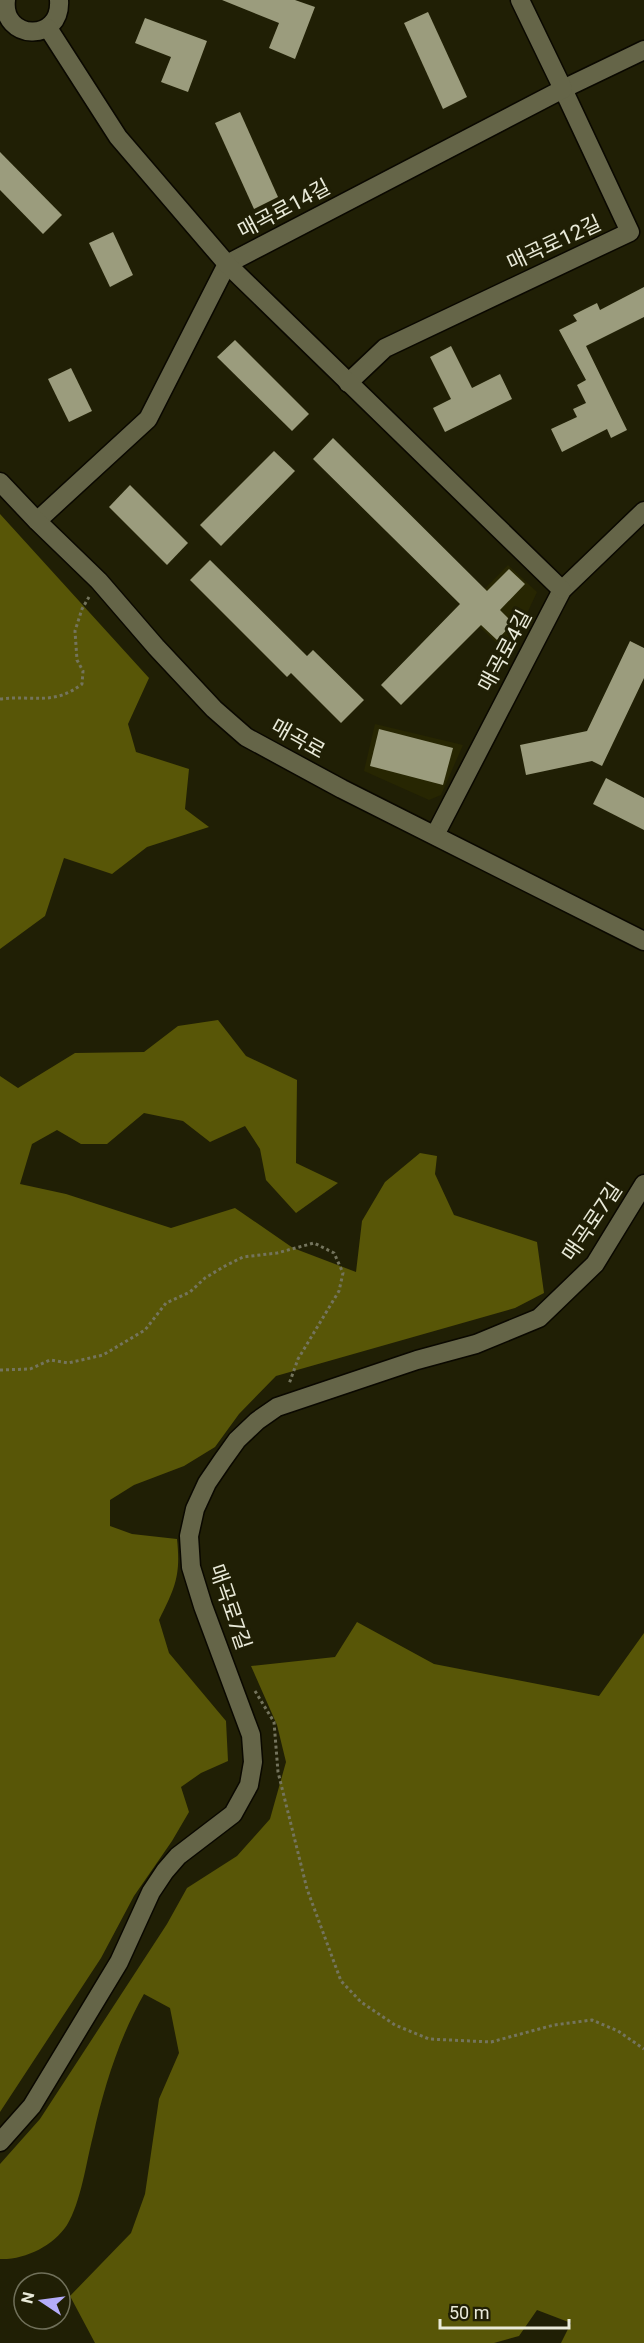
<svg xmlns="http://www.w3.org/2000/svg" width="644" height="2343" viewBox="0 0 644 2343" font-family="Roboto,'Noto Sans KR',sans-serif">
<rect width="100%" height="100%" fill="#201f05"/>
<g fill="#272602">
<polygon points="508,565 537,592 508,654 463,611"/>
<polygon points="375,724 463,745 441,795 429,800 364,771"/>
</g>
<g fill="#585607">
<polygon points="0,514 149,678 128,724 136,752 189,769 185,809 209,827 147,847 112,874 64,858 45,916 0,949"/>
<path d="M218,1020l28,36 51,24 -1,83 42,20 -42,30 -30,-33 -6,-31 -15,-23 -35,16 -27,-21 -39,-8 -37,31h-26l-24,-14 -25,14 -12,40 46,10 105,34 64,-20 58,40 63,24 6,-51 23,-39 35,-29 17,3 -2,18 19,41 83,27 7,51 -29,15 -239,68 -37,38 -24,33 -31,19 -50,19 -24,15v26l22,8 45,5c4,37 -2,49 -18,81l10,33 57,68 2,40 -27,12 -20,14 8,25 -17,29 -38,55 -33,62 -101,154v-1036l18,12 57,-35 69,-1 34,-26z"/>
<path d="M357,1622l77,42 165,32 45,-63v710h-83l10,-20 -34,-13 -18,26 -25,7h-399l-25,-47 61,-63 14,-39 14,-95 20,-46 -9,-45 -26,-14c-25,44 -40,93 -51,142 -7,27 -12,66 -26,89 -14,21 -42,35 -67,34v-95l40,-45 127,-195 20,-36 50,-32 33,-37 16,-57 -9,-37 -26,-59 84,-9z"/>
</g>
<g fill="#9b9c7d">
<polygon points="222,0 295,0 315,7 295,59 269,48 279,23"/>
<polygon points="428,12 467,97 443,109 404,23"/>
<polygon points="145,18 207,41 188,92 161,82 171,57 135,43"/>
<polygon points="240,112 278,197 254,209 215,123"/>
<polygon points="0,152 62,215 43,234 0,190"/>
<polygon points="113,232 133,275 110,287 89,243"/>
<polygon points="644,287 644,317 586,346 627,430 611,438 607,429 562,452 551,429 577,417 573,409 586,403 577,385 586,380 559,330 577,321 573,315 597,303 600,310"/>
<polygon points="235,340 309,414 292,431 217,357"/>
<polygon points="451,346 472,388 500,374 512,399 445,432 433,408 451,399 430,357"/>
<polygon points="71,368 92,411 69,422 48,379"/>
<polygon points="333,438 487,591 509,569 525,584 500,610 513,623 497,640 481,625 401,705 381,685 460,604 313,459"/>
<polygon points="274,451 295,471 221,546 200,525"/>
<polygon points="130,485 188,543 167,565 109,507"/>
<polygon points="210,560 307,656 313,650 364,700 341,723 291,673 287,677 190,580"/>
<polygon points="630,641 644,648 644,678 602,766 592,761 526,775 520,745 587,731"/>
<polygon points="379,729 453,748 443,785 370,766"/>
<polygon points="606,778 644,798 644,830 593,804"/>
</g>
<g fill="none" stroke-linecap="round" stroke-linejoin="round">
<g stroke="#0a0800" stroke-width="21">
<g id="street">
<polyline points="348,383 385,348 630,232 563,89 644,50"/>
<polyline points="37,521 148,419 227,264 563,89 520,0"/>
<polyline points="435,835 562,590 644,511"/>
<polyline points="0,2142 32,2106 119,1962 151,1892 165,1871 178,1856 233,1814 249,1785 253,1762 251,1735 203,1606 191,1567 189,1536 195,1509 207,1483 222,1461 237,1440 257,1421 277,1407 417,1360 476,1344 539,1318 595,1264 644,1184"/>
</g>
</g>
<g stroke="#0a0800" stroke-width="21">
<g id="secondary">
<path d="M6,0c-5,40 56,44 53,0"/>
<polyline points="48,28 118,137 227,264 562,590"/>
<polyline points="0,482 37,521 99,581 156,647 214,709 246,737 342,789 644,941"/>
</g>
</g>
<g stroke="#74745d" stroke-width="3" stroke-dasharray="3 3" stroke-linecap="butt">
<path d="M0,699c32,-4 54,7 82,-15l1,-13 -6,-11 -2,-29 7,-22 7,-12"/>
<polyline points="0,1370 30,1369 50,1360 68,1363 103,1355 145,1330 166,1303 190,1292 205,1278 225,1266 243,1257 277,1253 314,1243 334,1253 343,1273 339,1291 298,1359 289,1384"/>
<polyline points="255,1691 274,1722 278,1772 307,1889 341,1981 361,2002 395,2025 429,2039 491,2042 554,2025 592,2020 618,2031 644,2049"/>
</g>
<use href="#street" stroke="#656548" stroke-width="18"/>
<use href="#secondary" stroke="#656548" stroke-width="18"/>
</g>
<g text-anchor="middle" stroke-width="6" stroke-linejoin="round" paint-order="stroke">
<g font-size="21" fill="#e9ead9" stroke="#201f05">
<text transform="translate(284 209) rotate(-28)" y="7">매곡로14길</text>
<text transform="translate(554 243) rotate(-25)" y="7">매곡로12길</text>
<text transform="translate(505 651) rotate(-62)" y="7">매곡로4길</text>
<text transform="translate(298 739) rotate(29)" y="7">매곡로</text>
<text transform="translate(592 1222) rotate(-56)" y="7">매곡로7길</text>
<text transform="translate(230 1607) rotate(71)" y="7">매곡로7길</text>
</g>
</g>
<g transform="translate(42 2301) rotate(283)"><circle r="28" fill="#201f05" stroke="#70705a" stroke-width="1.5"/>
<path d="M0-4.5L10 22L0 15L-10 22Z" fill="#b4acf9"/>
<text y="-9" font-size="16" font-weight="bold" text-anchor="middle" fill="#e9ead9">N</text>
</g>
<path d="M440 2319v9h129v-9" fill="none" stroke="#e9ead9" stroke-width="3"/>
<text x="449" y="2319" font-size="18" fill="#e9ead9" stroke="#201f05" stroke-width="4.5" paint-order="stroke">50 m</text>
</svg>
